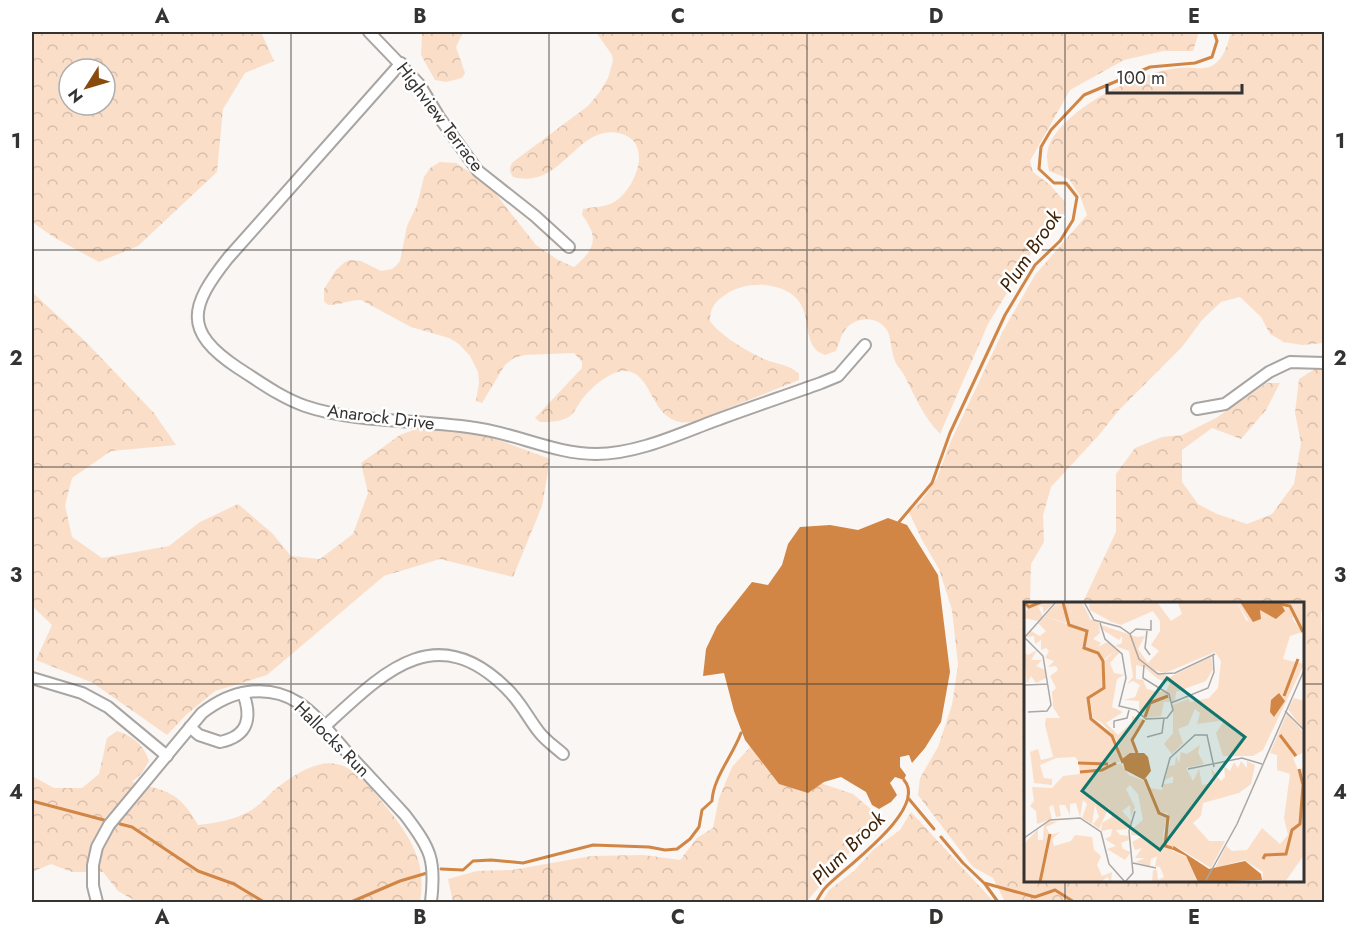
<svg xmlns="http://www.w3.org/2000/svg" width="1356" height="934" viewBox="0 0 1356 934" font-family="Jost,sans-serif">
<defs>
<pattern id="forest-crowns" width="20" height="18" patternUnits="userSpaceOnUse" patternTransform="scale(1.5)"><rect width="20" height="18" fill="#fbdec8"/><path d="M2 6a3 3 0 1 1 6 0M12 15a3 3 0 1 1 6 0" fill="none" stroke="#d8bfac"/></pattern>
</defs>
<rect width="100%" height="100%" fill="#f9f6f4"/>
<g fill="url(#forest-crowns)" fill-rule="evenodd">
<path d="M32,32h229l13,29 -29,12 -22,36 -6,63 -79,74 -39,16 -44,-24 -23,-16zM69,69h36v36h-36z"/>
<polygon points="422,32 463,32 456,47 465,73 462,78 446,82 435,80 421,55"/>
<path d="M596,32h603l-6,19h-30l-39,9 -54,30 -40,71 3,11 17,13 15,17 -1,11 -5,9 -26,28 -45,74 -48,110c-17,-18 -23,-34 -34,-55 -2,-6 -7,-10 -10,-16 -5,-9 -4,-21 -8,-31 -8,-16 -32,-17 -43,-2 -4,5 -6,14 -9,21l-11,4c-33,-12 2,-62 -60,-70 -13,-1 -30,2 -40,10 -11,7 -15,14 -15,26 10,15 43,34 59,40 12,4 21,4 30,13v6l-105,42c-6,0 -13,1 -18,-1 -26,-9 -25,-48 -50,-50 -15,-1 -33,15 -42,26 -6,6 -9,17 -17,21 -8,4 -18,4 -27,4l-5,-4 47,-50v-6l-8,-9 -50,2 -10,3 -9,7 -23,38 -6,-2 3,-18 -1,-11 -8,-16 -11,-12 -10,-6 -38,-11 -50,-27c-11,0 -21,5 -33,5l-4,-4v-12l12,-19 9,-8 5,-2 11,1 20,10 11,-2 4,-3 4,-5 7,-35 10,-21 7,-28 6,-9 10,-6 16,1 32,21 48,61 22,15 16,7c22,-18 25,-30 8,-52l1,-6c9,-2 23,-2 31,-7 22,-13 41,-62 4,-69 -42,-8 -56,57 -105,44 -4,-6 -4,-10 0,-15l75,-56 11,-13 9,-15 5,-17 -1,-6z"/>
<path d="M1231,32h93v311l-22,2 -18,-3 -14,-8 -9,-17 -21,-20 -19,5 -19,18 -20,27 -63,63 -20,25 -48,52 -8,28 1,27 -13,22 -1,40h-4v278h278v-278h-222l34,-72v-58l19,-26 27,-11 20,-2 34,-17 51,-35h13l-14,27 -25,29 -29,-11 -30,22v32l16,22 19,10 30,10 25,-10 22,-30 7,-41 -6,-30 4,-34 16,-10 9,1v237l-3,6 1,26 2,2v261h-319l-12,-24 -20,-11 -55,-72 2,-17 18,-31 14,-42 6,-40 -6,-55 -13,-41 -17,-29 -13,-28 12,-11 16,-23 13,-35 53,-112 32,-56 52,-60 -7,-19 -11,-17 -20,-8c-2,-8 -3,-21 1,-28 19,-37 88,-71 128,-75 14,-2 29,5 40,-7 7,-6 11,-21 13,-29z"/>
<polygon points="32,292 85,341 154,413 176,445 111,451 72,478 65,505 72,537 102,558 169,546 200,522 238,504 272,533 291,556 320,559 353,534 368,493 361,463 400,435 421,427 485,435 550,459 542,506 513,577 440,559 384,576 267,675 215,691 186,715 167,735 93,683 36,660 52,625 32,606"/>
<path d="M117,731c16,5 27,14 32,30l-7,12 -10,9c36,10 46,8 66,43 18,-2 36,-5 52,-14 11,-6 19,-17 28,-24 58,-44 75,-22 114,27 22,29 34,51 28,88h-283l-19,-11 -15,-19h-31l-21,-8 -19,8v-96l22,12h28l17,-14 8,-36z"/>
<polygon points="751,746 817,782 853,794 880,817 806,902 453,902 448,879 477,871 512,870 591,856 644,855 680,860 697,838 713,828 719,798 732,767"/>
<polygon points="911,812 994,902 822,902 829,890 854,871 874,849 900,830"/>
</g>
<polygon fill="#d18645" points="888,518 907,525 938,575 950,672 941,722 925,748 912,763 909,755 900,757 900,767 906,775 904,780 895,777 890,783 897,795 891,802 879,809 872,805 866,792 841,777 824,782 808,793 779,784 745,740 734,711 724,673 703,676 706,649 717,626 752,582 768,585 782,565 788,544 800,527 830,525 858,530"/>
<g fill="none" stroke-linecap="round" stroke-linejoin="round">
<g stroke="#d18645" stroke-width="3">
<polyline points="899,522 932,483 950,433 1005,315 1035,265 1060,241 1073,220 1077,197 1066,183 1054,183 1039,169 1041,147 1051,130 1084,95 1150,67 1195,63 1212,57 1217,41 1214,32"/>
<polyline points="909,799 934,829"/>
<polyline points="32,801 104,820"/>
<polyline points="120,824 132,827 198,871 234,884 264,902"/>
<polyline points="941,837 963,863 984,883 1035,897 1055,890 1074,902"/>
<path d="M441,869l22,1 10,-9 18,-1 32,3 70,-18 56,2 16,3 12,-1 13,-10 9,-12 3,-17 10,-9c1,-23 21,-46 29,-68"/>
<polyline points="985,884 998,902"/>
<polyline points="351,902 400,881 427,873"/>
<path d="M816,902c3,-5 6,-11 10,-15 18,-19 103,-78 78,-107"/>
</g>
<g stroke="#a8a5a3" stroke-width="14">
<g id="street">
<polyline points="369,32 419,84 439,117 478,171 535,216 569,247"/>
<path d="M401,63l-173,195c-38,48 -46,73 10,110 22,14 42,29 67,38 53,18 120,13 176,23 38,6 76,25 115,25 40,0 81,-19 118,-33 35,-13 71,-25 107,-38l17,-7 27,-31"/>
<polyline points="1197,409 1225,404 1269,372 1290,362 1324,363"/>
<polyline points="32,678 82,693 108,707 167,756"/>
<path d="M190,727l9,8 21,7c29,-6 32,-25 23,-49"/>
<path d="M324,727c57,-52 110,-110 182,-39 14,13 22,30 33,44 7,9 16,15 24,22"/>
<path d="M97,902l-4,-16v-21l4,-18 12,-22 93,-112c13,-10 29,-19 46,-21 48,-6 68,25 97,58 20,22 40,43 60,65 26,34 31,45 26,87"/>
</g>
</g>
<use href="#street" stroke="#fff" stroke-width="10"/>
</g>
<path fill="none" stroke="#343332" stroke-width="1.5" stroke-opacity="0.55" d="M291,32v870M549,32v870M807,32v870M1065,32v572M32,250h1292M32,467h1292M32,684h994M1304,684h20M1065,882v20"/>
<g text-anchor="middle" stroke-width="5" stroke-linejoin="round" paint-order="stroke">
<g font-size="18" fill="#343332" stroke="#fff">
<text transform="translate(440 117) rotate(53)" y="6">Highview Terrace</text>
<text transform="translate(381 417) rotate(7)" y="6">Anarock Drive</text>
<text transform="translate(332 739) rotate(45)" y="6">Hallocks Run</text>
</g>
<g font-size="20" font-style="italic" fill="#3f2105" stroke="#fff">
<text transform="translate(1030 251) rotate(-56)" y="7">Plum Brook</text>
<text transform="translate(848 848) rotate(-45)" y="7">Plum Brook</text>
</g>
</g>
<g transform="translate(1024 602)">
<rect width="280" height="280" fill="#f9f6f4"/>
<path d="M34,0l7,4 1,17 -21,-7zM44,0h14l8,16 -16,1zM65,0h25l-4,4v15l-20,-11zM270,96l10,3v30l-16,-22z" fill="#fbdec8"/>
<path d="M0,0h31l-12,11v-6l-5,-1 5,10 -5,5 -14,-3 3,-9zM40,0h4l6,17 12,-2 13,6 1,10 -7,6 8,4 -3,4 9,-5 13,10 -10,11 4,10 10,2 -7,4 -5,28 11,5 -17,11 12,12 14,-13v-6l11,3 -13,21 5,13 -14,6 -3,-16 -6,-9 -10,-11 -9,-5 -2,-14v15l9,5 16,20 4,18 -14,2h15l8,11 16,6 14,33 8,1 -4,20 2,14 5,-28 -3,-8 -7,-1 -10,-24 12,2 1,-6 10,-1v-7l-8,4 4,-14 6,-1 1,-9 3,7 2,-11 6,2 13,-9 -2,8 6,11 -18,4 7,13 6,-12 3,16 12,-2 -3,-15 10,13 4,-4 -1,-11 6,5 4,-9 4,6 3,-7 6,7v-7l8,4 -4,19 -12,9 -36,10 -2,13 -8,7 16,18h16l-14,27 -36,-22 -6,3 17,8 12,25h-46l1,-12h4l1,10 6,-3 -4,-10 -5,-1 2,-10 -6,3 -1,8 -14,-5 9,-4h-10l7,-10 -7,2 -3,-8 11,-6 -12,-1v-5l12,-10 -5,-26 -8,-9 -4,4 9,18 -4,10 -1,-12 -8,6 10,11 -4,7 -12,1 4,5 9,1v4l-8,3 2,6 8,3 -6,8 -18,-11 9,-3 -11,-7 6,-3 1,-7 -11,2 1,-8 10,-6 -3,-10 -10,22 -6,-5 6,-7 -4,-12 -3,19 -10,-6 5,-14 -4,-4 -3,17 -4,-14 -6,1v11l-5,-10h-6l2,11 -5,1 -3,-12 -4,2 3,12 -15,5 -1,-13 -6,-5 4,-5 -2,-14 20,1 11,-12 17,-2 -1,-9 7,-3 -6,1 -5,-6 -19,1 -16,7 4,13 8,1v6l-18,-2 -4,-31 8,-3 3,11 12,-3 -8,-32 1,-7h14l-7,-11 -1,-15 4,-4 -6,-12 8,-6 -2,-4 -8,1 6,-6 -9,-3 4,-7 -3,-3 -5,2v-10l-6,4 -1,-8 -7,1 4,-6 9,5 6,-5 -8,-8 7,-7 41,15 -2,18 12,4 7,8 2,24 -1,-23 10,-11 -10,9 -5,-7 -13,-5 2,-17 -19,-7zM90,0h43l14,19 11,-7 -4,-11 4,-1h55l9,18 9,6 37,-8 10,14 -12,4 -7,23 21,5 -41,86 -10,6h-30l-7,-23 9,-13 -28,4 3,-11 -5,-4 -7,16 -10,4 5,14 -11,11 -8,-10 9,-11v-28l15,-6 2,3 19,-4 9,-10 3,-27 -6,-9 -50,21 -29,-8v14l7,1 4,9 12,3 7,-1 4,-8 -12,-4 -14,-12 26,10 41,-20 2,12 -7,12 -30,11 -1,10h-11l-3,14 -15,2 -7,-8v-9l-15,-1 11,-3 5,-12 -7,-4 -6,3 6,-7 -4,-26 -14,-5 7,-3v-7l-3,4 -16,-10 -2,-5 36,12 8,-1 -7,13 10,14 11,-12 -8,-6 9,-14v-10l-7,-10 -32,14 -12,-4 -1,-12zM265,0h15v29l-8,-11zM13,48l-6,10h11l-6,6 9,4 1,8 -10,5 -5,-7 -4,7 -3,-31 4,3zM263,111l17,20v19l-11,6 5,12 6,-2v87l-19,27h-23l1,-10 -19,-12 -29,8 11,-22 6,5 15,-1 15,-22 18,16 8,-9 -4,-17 6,-44 -13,-4v-15l-7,-2zM25,219l8,1 -11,5 4,8 10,-3 -8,7 2,7 17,-5 4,-6 17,2 2,13 7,6 -4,9 5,11 10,-4 -1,10 -4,-5 -6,5h-77v-38l14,-15v11h5l1,-15z" fill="#fbdec8"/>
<path d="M213,0h52l6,15 -34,10 -10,-2z" fill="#fbdec8"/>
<path d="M216,0h40l5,9 -9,8 -16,-9 1,9 -8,3zM255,91l6,8 -11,16 -4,-5 1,-12zM106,151h14l4,4 3,14 -7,9 -19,-10 -3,-11zM150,244l35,23 36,-8 16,13 1,6 -64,2 -12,-26 -15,-7z" fill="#d18645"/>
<path fill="none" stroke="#d18645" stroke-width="3" d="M0,0l5,5 12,-5M39,0l6,23 18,6 -3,17 14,5 5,8 1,27 -16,10 3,21 21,17 11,27M256,2l10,2 13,26M260,94l14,-37M121,115l5,-14 18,-7M256,133l16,21M113,151l-5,-13 12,-20M54,161l30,1M56,170l22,-2 14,-7M121,177l14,34 9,4 -3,29 7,2M239,257l2,-4 21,-1 6,-24 8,-6 3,-39 -4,-16M16,280l10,-48"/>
<path fill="none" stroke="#aaa8a6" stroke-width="1.5" d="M60,0l10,18 26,7 10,7 9,25 19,15 17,-1 40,-19M76,21l5,16 17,15 4,24 -7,28 17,4 10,9 21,-1 6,-8 -4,-16 -26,-16 1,-13M123,29l-2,17 5,7M106,32l6,-5 15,1v-10M0,36l32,-36M1,36l18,18 8,49 -4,6 -19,1M0,83l24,-1M147,101l37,-15 6,-16 -1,-18M261,109l20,20M90,126v-7l13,-3 2,-8M123,135l15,-4 2,-15M164,167l54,-11 20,6M138,185l8,-29 25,-23h12l7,32M0,236l26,-18 30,-2 21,14 8,32 16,18M109,261l23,5M101,280l8,-9 -4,-42 6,-20M181,280l32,-58 68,-156"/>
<path fill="#0f766e" fill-opacity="0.15" stroke="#0f766e" stroke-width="3" d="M143,76l78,59 -85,113 -78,-59z"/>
<rect width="280" height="280" fill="none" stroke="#343332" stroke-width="3"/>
</g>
<rect width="1356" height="934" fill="none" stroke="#ffffff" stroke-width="66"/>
<g transform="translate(87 87) rotate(233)"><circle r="28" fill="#ffffff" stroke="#aeadad" stroke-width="1.5"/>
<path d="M0-4.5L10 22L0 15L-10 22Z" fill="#884b0b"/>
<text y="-9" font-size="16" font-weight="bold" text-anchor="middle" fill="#343332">N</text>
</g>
<path d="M1107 84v9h135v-9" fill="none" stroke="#343332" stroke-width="3"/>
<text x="1116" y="84" font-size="18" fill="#343332" stroke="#ffffff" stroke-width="4.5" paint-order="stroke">100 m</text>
<rect x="33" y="33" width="1290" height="868" fill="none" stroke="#343332" stroke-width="2"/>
<g font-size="20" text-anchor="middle" font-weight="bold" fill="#343332">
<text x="162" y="23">A</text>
<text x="420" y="23">B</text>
<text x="678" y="23">C</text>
<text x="936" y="23">D</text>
<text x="1194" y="23">E</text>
<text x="16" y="148">1</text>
<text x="1340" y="148">1</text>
<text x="16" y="365">2</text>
<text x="1340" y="365">2</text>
<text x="16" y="582">3</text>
<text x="1340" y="582">3</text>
<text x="16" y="799">4</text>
<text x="1340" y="799">4</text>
<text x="162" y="924">A</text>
<text x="420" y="924">B</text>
<text x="678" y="924">C</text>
<text x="936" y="924">D</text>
<text x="1194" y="924">E</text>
</g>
</svg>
